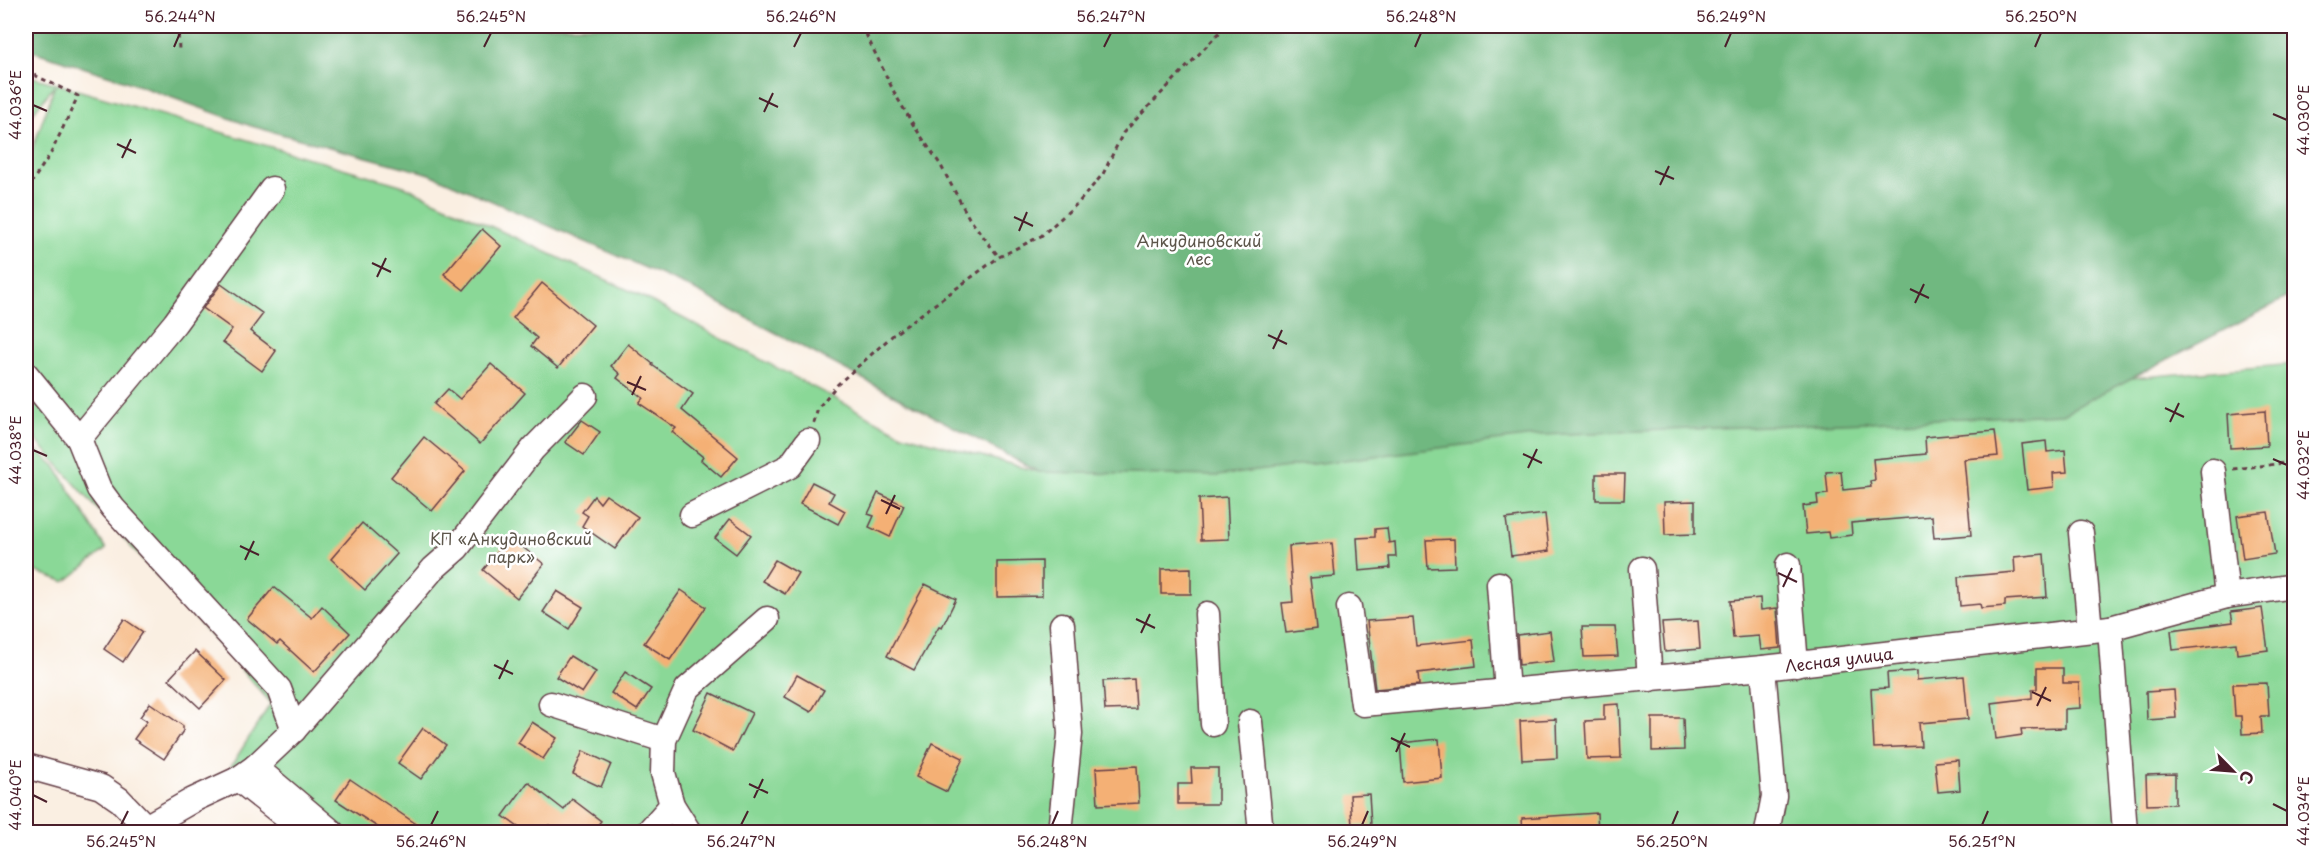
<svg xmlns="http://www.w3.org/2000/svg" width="2320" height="858" viewBox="0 0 2320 858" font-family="'Playpen Sans',sans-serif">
<rect width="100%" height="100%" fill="#fff"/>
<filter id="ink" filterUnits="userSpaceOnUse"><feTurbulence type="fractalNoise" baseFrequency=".0167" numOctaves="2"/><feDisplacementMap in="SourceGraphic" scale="12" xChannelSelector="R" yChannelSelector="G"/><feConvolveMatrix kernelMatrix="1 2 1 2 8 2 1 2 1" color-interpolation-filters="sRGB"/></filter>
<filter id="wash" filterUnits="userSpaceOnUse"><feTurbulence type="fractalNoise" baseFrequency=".008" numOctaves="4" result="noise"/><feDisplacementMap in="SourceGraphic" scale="24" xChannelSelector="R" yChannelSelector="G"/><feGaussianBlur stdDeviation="1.35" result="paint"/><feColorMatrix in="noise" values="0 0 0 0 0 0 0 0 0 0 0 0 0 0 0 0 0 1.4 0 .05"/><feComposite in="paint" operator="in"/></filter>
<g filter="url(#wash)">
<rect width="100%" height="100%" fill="#faefe2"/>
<g fill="#8ad897" stroke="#6a7c61" stroke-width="1.5">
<polygon points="26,75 404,186 639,295 902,434 1039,472 2294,364 2294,832 314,832 231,766 271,703 26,429 26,167 55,85 26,122"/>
<polygon points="26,441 55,466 106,549 65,582 26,568"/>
</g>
<polygon fill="#6fb880" stroke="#5c6c56" stroke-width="1.5" points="26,26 2294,26 2294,294 2062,414 1542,435 1217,476 1039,472 689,287 430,174 251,126 120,79 26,49"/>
<g id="blocks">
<g fill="#f4b075">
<polygon points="482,229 501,246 464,290 444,274"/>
<polygon points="542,283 593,325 558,368 531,346 537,338 513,318"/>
<polygon points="221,284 263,314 250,331 276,351 262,371 223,342 232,329 203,308"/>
<polygon points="628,344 653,364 652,365 693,394 682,410 738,457 721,477 701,460 703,457 672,432 676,428 639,403 643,398 617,378 620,374 611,366"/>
<polygon points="491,364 525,393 480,444 434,404 448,389 460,399"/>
<polygon points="2265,411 2267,446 2230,448 2228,414"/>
<polygon points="582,420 600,432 584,455 565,442"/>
<polygon points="1995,431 1998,456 1964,459 1971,535 1934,538 1932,516 1851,523 1852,535 1829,538 1828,532 1806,534 1803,506 1818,504 1817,495 1828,494 1826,472 1841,471 1843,490 1871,487 1870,481 1875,480 1873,459 1926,454 1925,437"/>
<polygon points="424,437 465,471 432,511 391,477"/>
<polygon points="2046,441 2047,452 2065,450 2067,472 2053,473 2054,487 2027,490 2022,444"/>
<polygon points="1596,474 1625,474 1624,500 1596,500"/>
<polygon points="812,482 834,493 829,502 845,511 838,524 800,504"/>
<polygon points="878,493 904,505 890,537 869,527 874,516 868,514"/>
<polygon points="606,495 638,517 615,549 582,526 588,516 582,512 594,496 600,503"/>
<polygon points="1227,497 1229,539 1201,540 1199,499"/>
<polygon points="1695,501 1695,534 1665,535 1664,502"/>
<polygon points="2268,512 2275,554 2243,559 2237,516"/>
<polygon points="1545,514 1549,551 1511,556 1506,519"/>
<polygon points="730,519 751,535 736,554 715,538"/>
<polygon points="362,523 397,554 365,590 331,559"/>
<polygon points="1387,528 1389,543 1395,542 1396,557 1389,557 1390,568 1359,571 1357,538 1375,537 1375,529"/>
<polygon points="510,537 544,564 517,598 483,570"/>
<polygon points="1454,539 1455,567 1428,568 1426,540"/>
<polygon points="1332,543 1335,576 1310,578 1316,629 1286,633 1282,603 1293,602 1289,546"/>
<polygon points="2044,554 2047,597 2005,600 2005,606 1981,608 1980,604 1960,606 1958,577 2015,572 2014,557"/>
<polygon points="775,560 798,573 785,594 762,581"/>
<polygon points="1042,561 1042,596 997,597 997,562"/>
<polygon points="1191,568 1191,594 1161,594 1161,569"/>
<polygon points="925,584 956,599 942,627 939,626 914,670 887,656"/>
<polygon points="274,587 312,618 322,606 350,633 314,672 280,641 277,644 247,619"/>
<polygon points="681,590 706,607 670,660 644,643"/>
<polygon points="557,591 583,607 569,629 543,612"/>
<polygon points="1760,598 1761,610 1777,608 1780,648 1761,650 1759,636 1733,638 1730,601"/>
<polygon points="2262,608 2268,650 2237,654 2236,643 2173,650 2171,630 2233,622 2231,612"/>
<polygon points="1413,618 1416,646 1473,640 1476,666 1418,673 1419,685 1375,689 1367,621"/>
<polygon points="124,619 143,632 123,662 104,649"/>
<polygon points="1698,621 1700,649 1665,652 1662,623"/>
<polygon points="1582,627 1615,627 1618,656 1584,657"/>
<polygon points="1550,631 1554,661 1519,665 1517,635"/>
<polygon points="195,651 226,680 200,708 169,679"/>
<polygon points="570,656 596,672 582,693 556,677"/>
<polygon points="2037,668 2063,668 2063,683 2079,683 2080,708 2065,709 2065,728 2021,729 2022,735 1996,739 1992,703 2032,698 2032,690 2037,689"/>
<polygon points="1917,671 1917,680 1964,676 1968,719 1919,723 1921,746 1874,748 1871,689 1888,688 1887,673"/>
<polygon points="625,672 651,689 637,710 611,693"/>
<polygon points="797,675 824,690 811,712 785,697"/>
<polygon points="1134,679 1136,709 1105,710 1103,681"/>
<polygon points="2267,683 2269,716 2261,716 2262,733 2242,734 2241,716 2235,716 2233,684"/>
<polygon points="2174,690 2176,718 2147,720 2146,692"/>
<polygon points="711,693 752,713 733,751 693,730"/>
<polygon points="150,703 183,726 183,731 164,759 134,739 147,721 140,717"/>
<polygon points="1619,704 1621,758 1587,759 1585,721 1604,720 1604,705"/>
<polygon points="1652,718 1683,718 1684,750 1652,751"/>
<polygon points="1556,719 1557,758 1522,760 1520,721"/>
<polygon points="532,722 557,738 543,759 518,743"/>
<polygon points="423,728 446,745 421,779 398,763"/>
<polygon points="1439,739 1442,778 1403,782 1400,743"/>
<polygon points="932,743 963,758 947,792 916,777"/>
<polygon points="583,751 611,764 601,787 573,774"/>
<polygon points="1958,760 1960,790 1938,792 1935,762"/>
<polygon points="1137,766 1139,803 1098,805 1096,768"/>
<polygon points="1191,768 1218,768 1218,804 1178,804 1178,784 1192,784"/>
<polygon points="2175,774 2175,804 2147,805 2146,775"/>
<polygon points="350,779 378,798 428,832 385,832 336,800"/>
<polygon points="528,782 564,810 572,799 601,821 592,832 558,832 549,825 543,832 525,832 503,816"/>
<polygon points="1369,794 1371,825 1352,826 1350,795"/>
<polygon points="1597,813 1598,832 1523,832 1522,818"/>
</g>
</g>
</g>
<g filter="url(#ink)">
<use href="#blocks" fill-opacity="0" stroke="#643e46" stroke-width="1.5"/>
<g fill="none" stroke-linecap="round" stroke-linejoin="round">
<g stroke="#643e46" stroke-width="27">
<g id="minor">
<polyline points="26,374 79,439 99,489 113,508 279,689 294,730"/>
<polyline points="79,439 175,323 272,189"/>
<polyline points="2213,471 2227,596"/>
<polyline points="692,515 790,466 808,441"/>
<polyline points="2081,533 2090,630"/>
<polyline points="1788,565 1796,665"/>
<polyline points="1642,569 1650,679"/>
<polyline points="1499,584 1507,692"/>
<polyline points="1349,607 1363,704 1763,668 2110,628 2227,596 2294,586"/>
<polyline points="1207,614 1213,724"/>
<polyline points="2110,628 2125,832"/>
<polyline points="1763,668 1774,796 1767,832"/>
<polyline points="551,704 664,740"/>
<polyline points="1250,722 1261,832"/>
<polyline points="26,766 101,787 120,800 146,827"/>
<polyline points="255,767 332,832"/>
<polyline points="238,779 305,832"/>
<polyline points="140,832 146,827 193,800 238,779 255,767 294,730 433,569 457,548 533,449 585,396"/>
<polyline points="648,832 672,805"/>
<polyline points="689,832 672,805 663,773 664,740 687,689 767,619"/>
<polyline points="1060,832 1070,734 1062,625"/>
</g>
</g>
<g stroke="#643e46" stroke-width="3" stroke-dasharray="4.5 4.5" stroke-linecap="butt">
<polyline points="178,26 179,51"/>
<polyline points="862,26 895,94 914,126 940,164 969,218 999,257"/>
<polyline points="26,71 78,96 51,153 26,191"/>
<polyline points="814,423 818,408 837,385 893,335 999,257 1041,236 1079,202 1103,174 1123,133 1226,26"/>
<polyline points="2233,469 2294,462"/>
</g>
<use href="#minor" stroke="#fff" stroke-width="24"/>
</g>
</g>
<path fill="none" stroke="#4a1f2b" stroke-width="2" d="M174,47l6,-14M484,47l7,-14M794,47l7,-14M1104,47l7,-14M1415,47l6,-14M1725,47l6,-14M2035,47l6,-14M759,98l19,9M33,105l14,6M764,112l9,-19M2273,114l14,6M117,144l19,9M122,158l9,-19M1655,171l19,8M1660,185l9,-19M1014,217l19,9M1019,231l8,-19M372,263l19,9M377,277l9,-19M1910,289l19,9M1915,303l9,-19M1268,335l19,9M1273,349l9,-19M627,382l19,8M632,395l9,-19M2165,408l19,9M2170,422l9,-19M33,450l14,6M1523,454l19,9M2273,459l14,6M1528,468l9,-19M881,500l19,9M886,514l9,-19M240,546l19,9M245,560l9,-19M1778,573l19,9M1783,587l9,-19M1136,619l19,9M1141,633l9,-19M494,665l19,9M499,679l9,-19M2032,692l19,9M2037,706l9,-19M1391,738l19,9M1396,752l9,-19M749,784l19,9M33,795l14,7M754,798l9,-19M2273,804l14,7M121,825l7,-14M431,825l7,-14M741,825l7,-14M1052,825l6,-14M1362,825l6,-14M1672,825l6,-14M1982,825l6,-14"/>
<g text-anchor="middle" stroke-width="5" stroke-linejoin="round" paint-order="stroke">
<g font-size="16" fill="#5d564b" stroke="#fff">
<text x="1199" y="247">Анкудиновский<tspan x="1199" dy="18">лес</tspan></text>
<text x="511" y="545">КП «Анкудиновский<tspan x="511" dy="18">парк»</tspan></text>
</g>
<g font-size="16" fill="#4a1f2b" stroke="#fff">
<text transform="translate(1839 660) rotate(-7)" y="6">Лесная улица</text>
</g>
</g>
<rect width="2320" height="858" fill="none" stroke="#fff" stroke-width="66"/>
<g transform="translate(2233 771) rotate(115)" stroke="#ffffff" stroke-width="4.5" paint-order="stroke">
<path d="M0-4.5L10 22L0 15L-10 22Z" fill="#4a1f2b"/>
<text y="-9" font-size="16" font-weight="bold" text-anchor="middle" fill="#4a1f2b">С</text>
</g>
<rect x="33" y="33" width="2254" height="792" fill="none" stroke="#4a1f2b" stroke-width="2"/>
<g font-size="15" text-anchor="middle" fill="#4a1f2b">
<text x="180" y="22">56.244°N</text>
<text x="491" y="22">56.245°N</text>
<text x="801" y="22">56.246°N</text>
<text x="1111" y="22">56.247°N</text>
<text x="1421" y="22">56.248°N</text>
<text x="1731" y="22">56.249°N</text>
<text x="2041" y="22">56.250°N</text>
<text transform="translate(16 105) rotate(-90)" y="5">44.036°E</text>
<text transform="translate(2304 120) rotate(-90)" y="5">44.030°E</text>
<text transform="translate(16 450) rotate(-90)" y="5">44.038°E</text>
<text transform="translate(2304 465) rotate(-90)" y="5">44.032°E</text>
<text transform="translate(16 795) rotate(-90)" y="5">44.040°E</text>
<text transform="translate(2304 811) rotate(-90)" y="5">44.034°E</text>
<text x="121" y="847">56.245°N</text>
<text x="431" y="847">56.246°N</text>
<text x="741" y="847">56.247°N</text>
<text x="1052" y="847">56.248°N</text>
<text x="1362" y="847">56.249°N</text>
<text x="1672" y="847">56.250°N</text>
<text x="1982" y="847">56.251°N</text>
</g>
</svg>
